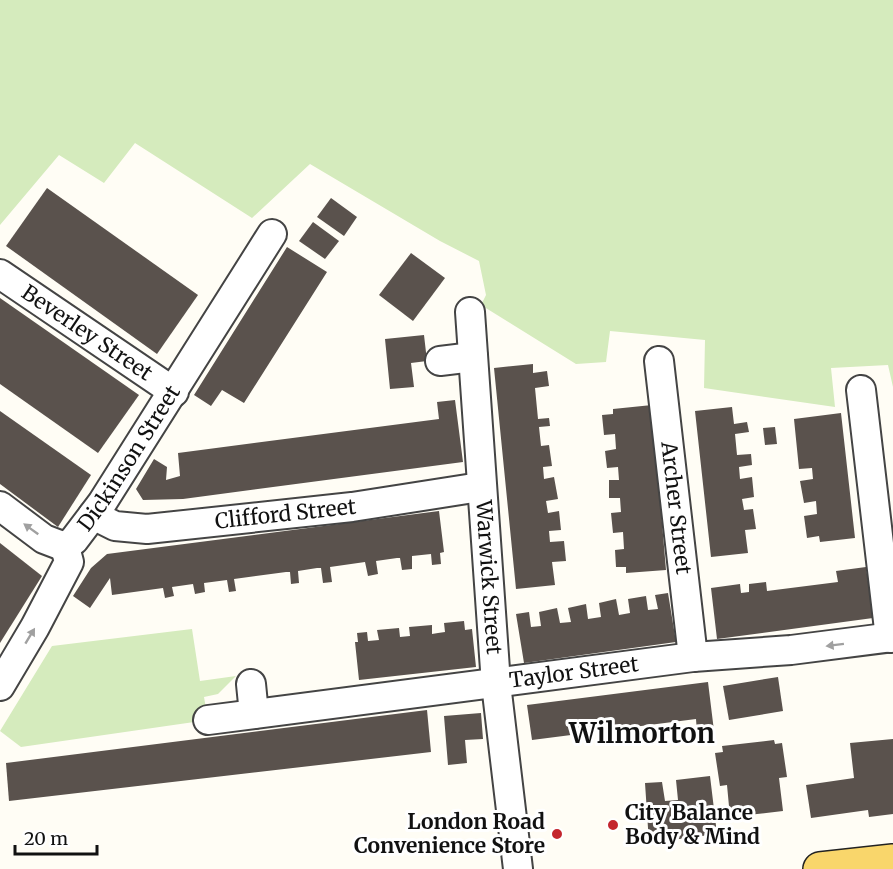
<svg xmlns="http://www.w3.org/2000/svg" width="893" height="869" viewBox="0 0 893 869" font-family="Merriweather,serif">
<rect width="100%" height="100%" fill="#fffdf5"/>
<g fill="#d5ebbd">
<polygon points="0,0 893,0 893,387 888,365 831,368 835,407 704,388 705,340 610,331 606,362 576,364 481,305 486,295 479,261 440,241 310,164 252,218 135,143 104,183 59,155 0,225"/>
<polygon points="192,629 200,681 236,676 218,694 204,697 208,720 21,747 0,731 52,646"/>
</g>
<g fill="#5a524d">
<polygon points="47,188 198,295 157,354 6,246"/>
<polygon points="331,198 357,217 344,236 317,217"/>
<polygon points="313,222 339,241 325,259 299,241"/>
<polygon points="287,247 327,272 244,403 222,390 211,406 194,395"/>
<polygon points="411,253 445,278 413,321 379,295"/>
<polygon points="0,298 139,395 98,453 0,384"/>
<polygon points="424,335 427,361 411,363 414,387 390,389 385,339"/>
<polygon points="533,364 533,373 547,371 549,386 535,388 538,419 549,418 550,426 539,427 541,446 549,445 552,466 543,467 544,479 554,477 558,499 546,501 548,513 559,511 561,530 549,531 550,542 564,541 566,561 552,562 555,585 516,589 494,368"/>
<polygon points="455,400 463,462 183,499 143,500 136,489 154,459 167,467 166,480 180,476 178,453 439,419 437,402"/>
<polygon points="652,405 666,570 626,573 626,567 616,567 615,550 624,549 623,532 613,533 611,513 621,512 620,498 609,498 609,480 619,480 618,467 607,468 605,451 616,449 615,434 604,435 602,415 613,414 613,409"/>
<polygon points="732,407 734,424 747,422 749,432 735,434 737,455 751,454 752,465 739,467 740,479 752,477 754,497 742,499 744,510 753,509 756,529 745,530 748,553 711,557 695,411"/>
<polygon points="0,411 91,475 58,527 0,484"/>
<polygon points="841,413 855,538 820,542 819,536 807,538 804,516 817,514 816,501 804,503 800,481 813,479 812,468 799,469 794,419"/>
<polygon points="775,427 777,444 765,445 763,428"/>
<polygon points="439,511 444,552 440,553 441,564 432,565 431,554 412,556 412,569 402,570 400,558 397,558 376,561 378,574 368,576 365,562 330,567 332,582 323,583 321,568 317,568 298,571 299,583 291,584 290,572 286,572 234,579 236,591 229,592 227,580 204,583 205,592 195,594 193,584 172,587 174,596 165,598 163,588 112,595 110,578 90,608 73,596 91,568 107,554"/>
<polygon points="0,543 42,576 0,643"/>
<polygon points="866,567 873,618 717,639 711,588 740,584 741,593 749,592 749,584 766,582 767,591 838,582 836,571"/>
<polygon points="668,593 676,642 524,663 516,614 529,612 531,627 541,626 539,612 557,608 560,623 571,622 568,608 586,604 588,619 601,617 599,603 616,599 619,615 630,613 628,599 646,596 648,610 658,609 655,595"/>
<polygon points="464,621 465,630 472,629 476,667 359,680 355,642 358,642 357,633 367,632 368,641 379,640 377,630 399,628 400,637 410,636 409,627 432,625 432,634 438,633 445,632 444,623"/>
<polygon points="778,677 783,711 729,720 723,686"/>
<polygon points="708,682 714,731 697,733 696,719 532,740 527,705"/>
<polygon points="427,710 431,752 9,801 6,763"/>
<polygon points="481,713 483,739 465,740 467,763 448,765 444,716"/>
<polygon points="893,739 893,814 869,817 868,810 811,818 806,785 854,778 850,743"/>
<polygon points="774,740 775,744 782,743 787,777 779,778 783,811 730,817 727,785 720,786 715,753 723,752 722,746"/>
<polygon points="710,776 717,834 649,843 645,783 662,782 665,801 678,800 676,780"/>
</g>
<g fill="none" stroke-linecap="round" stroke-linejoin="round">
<g stroke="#444" stroke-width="32">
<g id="minor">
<path id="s1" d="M0,274l174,118"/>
<path id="s2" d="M470,312l26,372 22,185"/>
<polyline points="440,361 473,357"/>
<path id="s3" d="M659,361l34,296"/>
<polyline points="861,390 890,638"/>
<polyline points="0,506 44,539 65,547"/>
<path id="s4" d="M93,515l22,11 32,3 205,-22 128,-20"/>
<path id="s5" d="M65,547l9,-7 28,-37 170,-269"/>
<polyline points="251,684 254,714"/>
<polyline points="0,686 35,627 69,562 65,547"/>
<path id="s6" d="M208,720l485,-63 98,-7 102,-13"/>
</g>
</g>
<g stroke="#222" stroke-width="36">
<polyline id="major" points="820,869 893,861"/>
</g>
<use href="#minor" stroke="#fff" stroke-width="28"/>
<use href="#major" stroke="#f9d66b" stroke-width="33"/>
</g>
<defs><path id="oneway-solid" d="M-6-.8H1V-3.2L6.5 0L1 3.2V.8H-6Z" transform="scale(1.5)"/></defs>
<g fill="#a0a0a0">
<use href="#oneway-solid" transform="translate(31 529) rotate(-144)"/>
<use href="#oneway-solid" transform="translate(30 636) rotate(-59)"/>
<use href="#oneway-solid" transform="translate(835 645) rotate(173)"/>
</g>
<g fill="#c4262e" stroke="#fff" stroke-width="2">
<circle cx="613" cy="825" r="6"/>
<circle cx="557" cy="834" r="6"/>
</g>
<g text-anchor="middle" stroke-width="6" stroke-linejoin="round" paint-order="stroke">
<g font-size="21" fill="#111" stroke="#fff">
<text dy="7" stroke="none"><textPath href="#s1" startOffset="105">Beverley Street</textPath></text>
<text dy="7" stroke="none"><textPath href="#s5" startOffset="110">Dickinson Street</textPath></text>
<text dy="7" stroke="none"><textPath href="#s3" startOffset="148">Archer Street</textPath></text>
<text dy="7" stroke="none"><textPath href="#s4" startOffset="196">Clifford Street</textPath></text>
<text dy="7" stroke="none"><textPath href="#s2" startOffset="266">Warwick Street</textPath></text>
<text dy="7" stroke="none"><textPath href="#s6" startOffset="369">Taylor Street</textPath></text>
</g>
<g font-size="21" font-weight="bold" fill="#111" stroke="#fff" text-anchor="start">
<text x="625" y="820">City Balance<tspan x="625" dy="24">Body &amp; Mind</tspan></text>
<text x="545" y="829" text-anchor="end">London Road<tspan x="545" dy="24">Convenience Store</tspan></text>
</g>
<g font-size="27" font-weight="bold" fill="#111" stroke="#fff">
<text x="642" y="743">Wilmorton</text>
</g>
</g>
<path d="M15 845v9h82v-9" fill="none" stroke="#111111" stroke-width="3"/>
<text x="24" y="845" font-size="18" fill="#111111" stroke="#ffffff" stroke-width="4.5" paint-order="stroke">20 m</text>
</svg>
